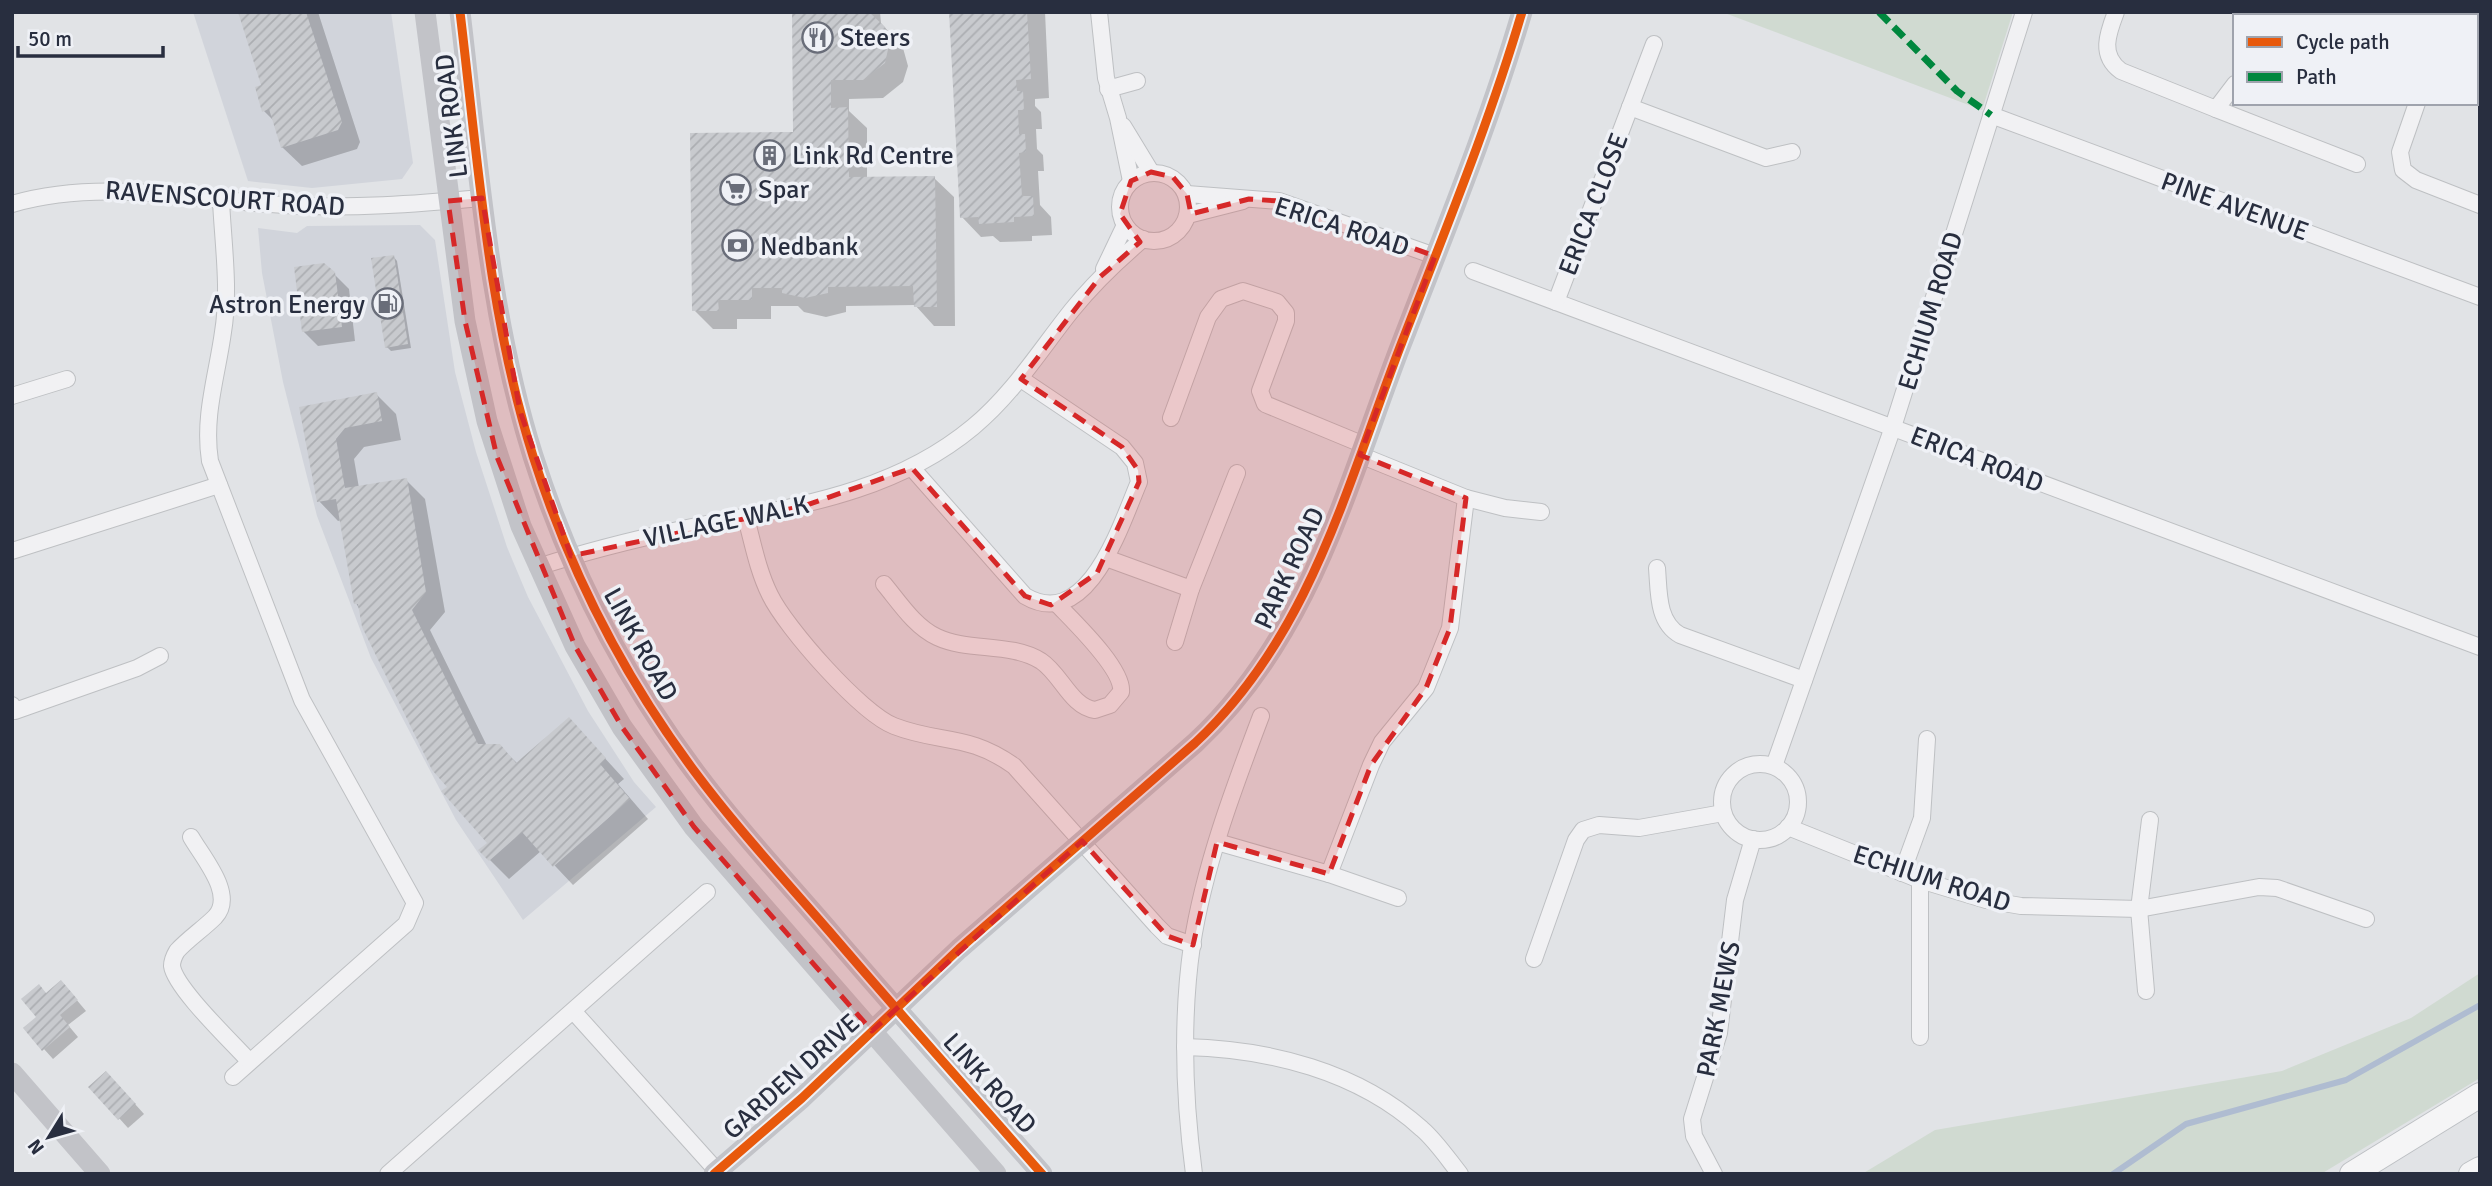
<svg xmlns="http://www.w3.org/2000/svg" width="2492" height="1186" font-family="Signika,sans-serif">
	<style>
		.built { fill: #d1d4db }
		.green { fill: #d0dad1 }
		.shadow { fill: #0003 }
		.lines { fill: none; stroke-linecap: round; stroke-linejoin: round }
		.stream { stroke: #afbcd1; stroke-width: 6 }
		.building { fill: url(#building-hatch) }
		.street-casing { stroke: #bec0c3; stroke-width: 18 }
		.primary-casing { stroke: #bdc0c4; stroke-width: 26 }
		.street { stroke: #f1f1f3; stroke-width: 16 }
		.secondary { stroke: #c2c3c8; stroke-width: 21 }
		.primary { stroke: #f5f5f6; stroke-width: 24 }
		.quiet { stroke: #00873e; stroke-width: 7; stroke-dasharray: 14 7; stroke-linecap: butt }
		.cycleway-casing { stroke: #eff1f6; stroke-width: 13 }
		.cycleway { stroke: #e8590c; stroke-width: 9 }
		.marked { fill: #d62828; fill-opacity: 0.2; stroke: #d62828; stroke-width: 5; stroke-dasharray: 14 9; stroke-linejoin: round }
		.labels { text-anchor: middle; stroke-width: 7; stroke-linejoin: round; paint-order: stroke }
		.poi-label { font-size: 26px; fill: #282e3f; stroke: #eff1f6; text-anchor: start }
		.street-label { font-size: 26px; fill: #282e3f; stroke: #eff1f6 }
	</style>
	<defs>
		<pattern id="building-hatch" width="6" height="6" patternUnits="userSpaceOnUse" patternTransform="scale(1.75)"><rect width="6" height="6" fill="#c8cace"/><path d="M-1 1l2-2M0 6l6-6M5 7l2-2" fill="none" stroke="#acaeb2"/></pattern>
	</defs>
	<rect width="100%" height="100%" fill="#e1e3e6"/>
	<g class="built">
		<polygon points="193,12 391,12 413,163 402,179 312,188 248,181"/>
		<polygon points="420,225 435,240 455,372 476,452 507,547 528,597 588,711 634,782 656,807 523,920 456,820 371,658 317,516 283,382 262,273 258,228 297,233 307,226"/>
	</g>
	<g class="green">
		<polygon points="1722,12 2013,12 1982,110"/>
		<polygon points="2480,973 2480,1078 2321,1174 1862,1174 1935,1130 2282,1071 2411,1018"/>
	</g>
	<g class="shadow">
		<polygon points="240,12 318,12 360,142 357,149 302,166 282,147 274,121 264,111 263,87"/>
		<polygon points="794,12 880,12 881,23 903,48 908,66 903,82 883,98 849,99 849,111 867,128 867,179 934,178 954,197 955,326 934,326 915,305 846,306 846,312 826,317 804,312 798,306 771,306 771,319 737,319 737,329 713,329 694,310 795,134"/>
		<polygon points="951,12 1045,12 1049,98 1035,99 1035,106 1041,112 1042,129 1036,129 1037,149 1043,155 1044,171 1038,171 1040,205 1051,217 1052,235 1032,236 1032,241 1000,242 993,236 981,237 962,217"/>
		<polygon points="393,256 397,261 411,348 391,351 387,347"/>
		<polygon points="334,274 349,289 355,341 318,346 303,331"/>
		<polygon points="376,394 396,414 401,440 364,447 354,459 359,488 406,480 425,499 445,612 430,630 487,746 499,746 518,764 569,719 624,779 618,784 648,819 573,885 541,851 509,879 490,860 489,843 356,603 341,520 338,521 319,501 301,408"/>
		<polygon points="70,992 86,1011 68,1025 78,1037 53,1059 44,1049 39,1017"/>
		<polygon points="115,1082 144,1114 128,1128 119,1118"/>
	</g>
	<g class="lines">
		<polyline class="stream" points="2113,1174 2186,1124 2346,1080 2480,1005"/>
	</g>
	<g class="building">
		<polygon points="238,12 306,12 342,122 338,130 281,148 269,109 262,112 255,87 261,85"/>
		<polygon points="792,12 869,12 885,27 889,45 885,63 863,80 831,80 831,108 848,107 849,177 935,176 937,307 914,307 913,286 828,287 828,293 805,298 782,293 782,288 752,288 752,300 718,300 719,311 692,311 690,133 793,132"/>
		<polygon points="949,12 1027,12 1031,79 1016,80 1017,91 1023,91 1024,110 1018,110 1019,134 1025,134 1026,152 1019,153 1022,196 1033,196 1034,216 1014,217 1014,222 979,224 978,217 960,218"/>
		<polygon points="394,255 408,344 385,348 371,258"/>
		<polygon points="324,263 335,272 342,327 302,332 294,267"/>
		<polygon points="377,392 382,421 345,428 336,439 345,488 407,478 426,592 412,610 478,744 500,744 516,763 569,717 606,758 600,764 630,799 553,867 522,832 489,861 478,850 487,843 441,791 447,787 432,770 362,627 358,604 354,604 336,499 317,502 299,407"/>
		<polygon points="61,980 78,1000 60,1015 70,1027 42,1051 23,1028 36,1017 21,999 39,984 46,993"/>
		<polygon points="106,1071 136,1104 118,1120 88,1087"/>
	</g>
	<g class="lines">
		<defs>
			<g id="street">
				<polyline points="1099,12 1106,78 1118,118 1131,181"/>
				<path d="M2116,12C2108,33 2099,55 2121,71L2216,109L2235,84"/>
				<polyline points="2447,12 2447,16"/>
				<polyline points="2263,16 2264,12"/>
				<polyline points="1108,89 1137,81"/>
				<polyline points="2417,103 2400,152 2403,170 2416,180 2480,205"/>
				<polyline points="1630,107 1766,158 1792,152"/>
				<polyline points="2216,109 2357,164"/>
				<polyline points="1991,115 2480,297"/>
				<polyline points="1123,126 1151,172"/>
				<circle cx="1154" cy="207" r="34"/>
				<polyline points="1187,194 1279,201 1435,256"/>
				<path d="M221,201C223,243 230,290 223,332C217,376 203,416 210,461L302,700L415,903L406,924L233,1077"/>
				<path d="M12,204C102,178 192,200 284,205C350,209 416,204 482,198"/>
				<polyline points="1188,215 1243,201"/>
				<polyline points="1104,269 1125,225"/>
				<polyline points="1473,271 2480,647"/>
				<polyline points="1556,302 1654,44"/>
				<polyline points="12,396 67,379"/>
				<polyline points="1171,418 1208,317 1221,299 1243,291 1277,302 1286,313 1286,321 1260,391 1265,404 1364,445"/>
				<path d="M912,468L1025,596C1088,633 1121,524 1139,482L1135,463L1122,447L1021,379"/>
				<polyline points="1466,498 1505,508 1541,512"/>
				<path d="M746,518C753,544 758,571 770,595C786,628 861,713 894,726C940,744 968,733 1014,766L1157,926L1167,936L1193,945"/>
				<polyline points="12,551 219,485"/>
				<polyline points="1106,558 1191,589"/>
				<path d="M538,567C587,551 636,539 687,528C788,507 890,496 973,427C1013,394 1040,350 1072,310C1093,284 1117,261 1143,239"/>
				<path d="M1657,568C1659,592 1657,622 1680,635L1804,680"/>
				<path d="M884,584C899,602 915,627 937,637C969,652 1010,642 1041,661C1061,674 1071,707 1095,710L1110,705L1121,692C1124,669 1073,621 1057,604"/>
				<polyline points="1175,642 1191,589 1237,473"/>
				<polyline points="12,705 15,711 137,668 160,656"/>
				<circle cx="1760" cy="802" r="38"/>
				<polyline points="1774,766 1893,427 2024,12"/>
				<polyline points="1788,827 1920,880 1986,900 2021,906 2139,909 2259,887 2277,888 2366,919"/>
				<path d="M191,837C203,858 236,895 215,917C203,929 189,938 177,951C174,956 172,960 172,966C175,988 232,1042 249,1061"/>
				<polyline points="1217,842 1329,874 1371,765 1382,742 1426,688 1450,628 1466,498 1360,455"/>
				<polyline points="1902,873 1922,818 1927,739"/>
				<polyline points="1329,874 1398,898"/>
				<polyline points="1920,880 1920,1037"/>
				<polyline points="1534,959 1576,840 1583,830 1599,825 1639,828 1723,813"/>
				<polyline points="2146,991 2139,909 2150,820"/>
				<polyline points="574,1012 717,1171"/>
				<path d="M1185,1047C1269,1049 1358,1071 1422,1129C1436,1141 1448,1159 1460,1174"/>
				<polyline points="388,1174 707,892"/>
				<path d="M1194,1174C1184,1098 1181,1021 1192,945C1204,867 1233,790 1261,716"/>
				<polyline points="1714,1174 1694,1136 1692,1119 1719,1033 1735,900 1753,839"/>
			</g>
			<g id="primary">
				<polyline points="2352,1174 2480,1095"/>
				<polyline points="2471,1174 2480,1169"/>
			</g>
		</defs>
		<use href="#street" class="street-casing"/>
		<use href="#primary" class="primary-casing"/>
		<use href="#street" class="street"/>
		<g class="secondary">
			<polyline points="425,12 465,321 487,421 521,526 575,646 622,727 694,827 996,1174"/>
			<path d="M460,12C478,161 488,313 533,456C569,569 624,677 695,772C736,827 784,879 829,931C899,1013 971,1093 1042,1174"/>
			<polyline points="12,1073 100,1174"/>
			<path d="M714,1174L802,1098L959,949L1195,743C1311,635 1347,484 1402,342C1444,233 1489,124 1522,12"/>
		</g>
		<use href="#primary" class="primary"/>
		<polyline class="quiet" points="1879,12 1957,91 1991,115"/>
		<defs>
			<g id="cycleway">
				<path d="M460,12C478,161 488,313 533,456C569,569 624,677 695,772C736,827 784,879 829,931C899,1013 971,1093 1042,1174"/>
				<path d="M714,1174L802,1098L959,949L1195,743C1311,635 1347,484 1402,342C1444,233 1489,124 1522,12"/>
			</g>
		</defs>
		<use href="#cycleway" class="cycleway-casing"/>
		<use href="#cycleway" class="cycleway"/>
	</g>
	<path class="marked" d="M1151,172L1173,177L1187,194L1191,214L1249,199L1279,201L1435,256L1360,455L1466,498L1450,628L1426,688L1371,765L1329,874L1217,842L1193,945L1167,936L1082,841L872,1031L694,827L622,727L575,646L497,457L465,321L448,201L482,198L520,411L571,556L804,506L912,468L1025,596L1051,605L1097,573L1139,482L1138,470L1122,447L1021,379L1100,277L1140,242L1120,214L1131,181Z"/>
	<defs>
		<symbol id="restaurant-ring" viewBox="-11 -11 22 22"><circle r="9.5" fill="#eff1f6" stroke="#696d79" stroke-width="1.5"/><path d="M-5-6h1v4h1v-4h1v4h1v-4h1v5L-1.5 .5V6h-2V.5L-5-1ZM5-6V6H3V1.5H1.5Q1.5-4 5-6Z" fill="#696d79"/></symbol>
		<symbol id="building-ring" viewBox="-11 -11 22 22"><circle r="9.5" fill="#eff1f6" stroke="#696d79" stroke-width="1.5"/><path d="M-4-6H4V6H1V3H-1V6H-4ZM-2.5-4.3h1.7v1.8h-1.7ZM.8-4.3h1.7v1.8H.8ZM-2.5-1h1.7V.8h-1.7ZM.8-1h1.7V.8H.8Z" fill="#696d79"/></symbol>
		<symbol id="supermarket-ring" viewBox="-11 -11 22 22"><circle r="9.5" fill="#eff1f6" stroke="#696d79" stroke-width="1.5"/><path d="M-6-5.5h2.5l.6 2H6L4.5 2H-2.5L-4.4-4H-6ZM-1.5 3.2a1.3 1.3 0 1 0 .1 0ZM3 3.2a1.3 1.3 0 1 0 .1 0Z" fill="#696d79"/></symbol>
		<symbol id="bank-ring" viewBox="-11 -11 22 22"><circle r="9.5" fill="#eff1f6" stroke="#696d79" stroke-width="1.5"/><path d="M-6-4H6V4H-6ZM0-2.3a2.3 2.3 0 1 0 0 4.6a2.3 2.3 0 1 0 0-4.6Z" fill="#696d79"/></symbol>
		<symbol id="fuel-ring" viewBox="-11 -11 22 22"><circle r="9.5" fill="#eff1f6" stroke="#696d79" stroke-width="1.5"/><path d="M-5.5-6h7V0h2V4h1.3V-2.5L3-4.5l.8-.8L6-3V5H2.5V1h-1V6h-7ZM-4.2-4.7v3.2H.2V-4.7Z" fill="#696d79"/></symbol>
	</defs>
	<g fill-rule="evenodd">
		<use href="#restaurant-ring" x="800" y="20" width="35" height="35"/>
		<use href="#building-ring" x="752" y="138" width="35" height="35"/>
		<use href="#supermarket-ring" x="718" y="172" width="35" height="35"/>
		<use href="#bank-ring" x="720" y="228" width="35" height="35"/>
		<use href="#fuel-ring" x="370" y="286" width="35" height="35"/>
	</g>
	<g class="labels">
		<g class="poi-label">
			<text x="840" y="46">Steers</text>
			<text x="792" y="164">Link Rd Centre</text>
			<text x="758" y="198">Spar</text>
			<text x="760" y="255">Nedbank</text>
			<text x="365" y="313" text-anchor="end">Astron Energy</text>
		</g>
		<g class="street-label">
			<text transform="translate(451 116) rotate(-97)" y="9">LINK ROAD</text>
			<text transform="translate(225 198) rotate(4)" y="9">RAVENSCOURT ROAD</text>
			<text transform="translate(1593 204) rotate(-69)" y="9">ERICA CLOSE</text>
			<text transform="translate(2235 206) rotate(20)" y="9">PINE AVENUE</text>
			<text transform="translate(1342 226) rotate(18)" y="9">ERICA ROAD</text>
			<text transform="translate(1930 311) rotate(-73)" y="9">ECHIUM ROAD</text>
			<text transform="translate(1977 459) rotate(21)" y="9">ERICA ROAD</text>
			<text transform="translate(726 521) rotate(-12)" y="9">VILLAGE WALK</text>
			<text transform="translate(1289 568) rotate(-65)" y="9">PARK ROAD</text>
			<text transform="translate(641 644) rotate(61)" y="9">LINK ROAD</text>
			<text transform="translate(1932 878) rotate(18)" y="9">ECHIUM ROAD</text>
			<text transform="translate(1718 1009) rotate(-79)" y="9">PARK MEWS</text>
			<text transform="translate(791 1076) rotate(-42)" y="9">GARDEN DRIVE</text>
			<text transform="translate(990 1083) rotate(48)" y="9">LINK ROAD</text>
		</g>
	</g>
	<rect width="2492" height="1186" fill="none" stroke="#282e3f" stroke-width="28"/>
	<rect x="2233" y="14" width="245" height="91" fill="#eff1f6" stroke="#9fa3ad" stroke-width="2"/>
	<rect x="2247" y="37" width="35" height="10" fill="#e8590c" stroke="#9fa3ad" stroke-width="2"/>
	<text x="2296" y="49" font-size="21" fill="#282e3f">Cycle path</text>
	<rect x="2247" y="72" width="35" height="10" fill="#00873e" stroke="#9fa3ad" stroke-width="2"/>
	<text x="2296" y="84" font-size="21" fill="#282e3f">Path</text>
	<g transform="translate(49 1137) rotate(233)" stroke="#eff1f6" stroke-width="5" paint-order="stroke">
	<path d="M0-5L12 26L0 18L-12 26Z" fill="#282e3f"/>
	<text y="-10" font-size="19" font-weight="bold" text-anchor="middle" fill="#282e3f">N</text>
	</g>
	<path d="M18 46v10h145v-10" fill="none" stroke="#282e3f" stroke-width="3.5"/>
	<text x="28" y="46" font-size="21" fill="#282e3f" stroke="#eff1f6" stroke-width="5" paint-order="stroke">50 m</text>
</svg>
